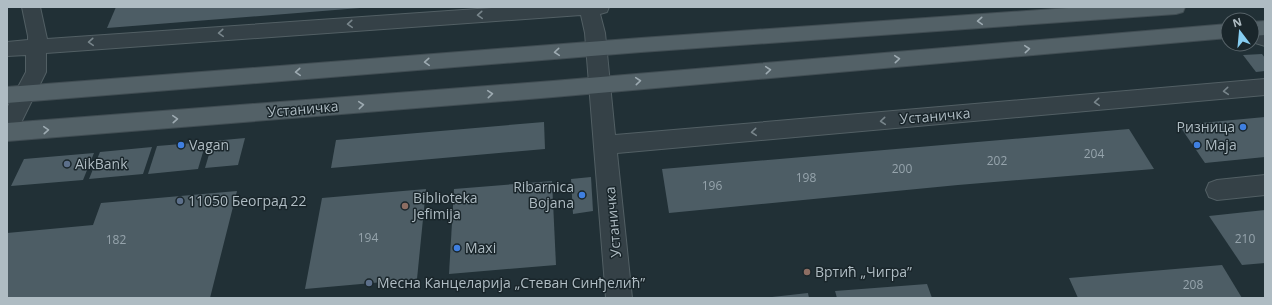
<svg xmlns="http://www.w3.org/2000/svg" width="1272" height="305" font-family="'Open Sans',sans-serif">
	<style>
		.building { fill: #4d5d65 }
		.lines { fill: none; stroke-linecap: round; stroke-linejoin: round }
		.minor-casing { stroke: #525f64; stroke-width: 2 }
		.major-casing { stroke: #414d53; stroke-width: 2 }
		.minor { fill: #354147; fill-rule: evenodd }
		.major { fill: #536167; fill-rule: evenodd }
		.oneway { stroke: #78858b }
		.oneway2 { stroke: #9daab1 }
		.shop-dot { fill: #3f7fe0; stroke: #1a262b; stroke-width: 1.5 }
		.service-dot { fill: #5c6f8a; stroke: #1a262b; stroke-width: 1.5 }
		.education-dot { fill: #8d6e63; stroke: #1a262b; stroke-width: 1.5 }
		.labels { text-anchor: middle; stroke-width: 3; stroke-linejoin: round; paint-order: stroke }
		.number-label { font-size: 12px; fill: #96a4ac }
		.street-label { font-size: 14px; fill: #afbcc3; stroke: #1a262b }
		.poi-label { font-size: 14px; fill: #afbcc3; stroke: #1a262b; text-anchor: start }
	</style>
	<rect width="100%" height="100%" fill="#213036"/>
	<g class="building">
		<polygon points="116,7 360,7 360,8 107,28"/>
		<polygon points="1262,54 1265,58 1265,71 1256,72 1243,55"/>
		<polygon points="1265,117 1265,157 1205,163 1179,125"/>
		<polygon points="544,122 545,149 331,168 336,140"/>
		<polygon points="1129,129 1154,169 958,185 669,213 662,169"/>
		<polygon points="245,138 238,165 205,168 213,141"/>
		<polygon points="206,142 198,169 148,174 157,146"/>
		<polygon points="152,147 143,174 89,179 100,152"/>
		<polygon points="94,153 83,180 11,186 24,159"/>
		<polygon points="591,177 593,211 573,214 571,179"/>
		<polygon points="552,181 556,265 449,274 454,189"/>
		<polygon points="426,189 417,279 305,289 322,198"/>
		<polygon points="237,191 210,298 7,298 7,233 93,225 101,203"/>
		<polygon points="1265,210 1265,263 1242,265 1209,216"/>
		<polygon points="1222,265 1242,298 1078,298 1069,278"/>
		<polygon points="927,284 932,298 837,298 835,291"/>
		<polygon points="808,293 809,298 772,298 772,297"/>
	</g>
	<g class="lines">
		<defs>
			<g id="minor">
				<polygon points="22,7 40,7 47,39 506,7 609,7 607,12 600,14 605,33 615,135 1265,79 1265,95 617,153 632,298 606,298 585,33 581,15 46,53 46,72 15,135 7,138 7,108 26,72 26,55 7,56 7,42 28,40 28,36"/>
				<polygon points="1252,28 1265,32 1265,46 1252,42"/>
				<polygon points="1265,175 1265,195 1217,200 1209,197 1206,190 1209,183 1217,180"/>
			</g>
			<g id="major">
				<polygon points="1082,7 1185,7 1183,12 1176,14 641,52 7,103 7,87 641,38"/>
				<polygon points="1265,21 1265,35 1252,36 1252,22"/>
				<polygon points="1228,24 1228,38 553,97 7,141 7,123 553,81"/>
			</g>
		</defs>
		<use href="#minor" class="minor-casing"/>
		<use href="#major" class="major-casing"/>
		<use href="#minor" class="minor"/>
		<use href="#major" class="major"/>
	</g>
	<defs><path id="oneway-chevron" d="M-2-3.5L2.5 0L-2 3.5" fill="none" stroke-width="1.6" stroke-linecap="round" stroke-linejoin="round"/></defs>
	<g class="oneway">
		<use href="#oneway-chevron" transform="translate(480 15) rotate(176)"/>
		<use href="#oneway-chevron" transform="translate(350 24) rotate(176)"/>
		<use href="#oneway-chevron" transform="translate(221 33) rotate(176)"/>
		<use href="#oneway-chevron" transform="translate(91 42) rotate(176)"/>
		<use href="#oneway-chevron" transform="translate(1226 91) rotate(175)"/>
		<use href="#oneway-chevron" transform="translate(1097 102) rotate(175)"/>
		<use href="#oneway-chevron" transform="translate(883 121) rotate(175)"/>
		<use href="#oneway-chevron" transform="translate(754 132) rotate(175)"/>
	</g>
	<g class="oneway2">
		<use href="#oneway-chevron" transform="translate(980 21) rotate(176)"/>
		<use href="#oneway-chevron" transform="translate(1027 49) rotate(-5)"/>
		<use href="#oneway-chevron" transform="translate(557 52) rotate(175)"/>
		<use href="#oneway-chevron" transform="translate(897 59) rotate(-5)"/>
		<use href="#oneway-chevron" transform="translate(427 62) rotate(176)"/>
		<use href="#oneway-chevron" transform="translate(768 70) rotate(-5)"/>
		<use href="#oneway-chevron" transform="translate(298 72) rotate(176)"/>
		<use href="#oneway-chevron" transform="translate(638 81) rotate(-5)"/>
		<use href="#oneway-chevron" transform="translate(490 94) rotate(-5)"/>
		<use href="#oneway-chevron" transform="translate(361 105) rotate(-5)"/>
		<use href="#oneway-chevron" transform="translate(175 119) rotate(-4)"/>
		<use href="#oneway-chevron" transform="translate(46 130) rotate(-4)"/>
	</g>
	<g class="shop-dot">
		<circle cx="1243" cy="127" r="4"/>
		<circle cx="181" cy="145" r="4"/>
		<circle cx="1197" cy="145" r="4"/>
		<circle cx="582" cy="195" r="4"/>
		<circle cx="457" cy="248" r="4"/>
	</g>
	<g class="service-dot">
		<circle cx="67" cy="164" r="4"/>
		<circle cx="180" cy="201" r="4"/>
		<circle cx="369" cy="283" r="4"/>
	</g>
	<g class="education-dot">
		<circle cx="405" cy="206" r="4"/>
		<circle cx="807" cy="272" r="4"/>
	</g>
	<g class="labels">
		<g class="number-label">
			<text x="1094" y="158">204</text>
			<text x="997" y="165">202</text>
			<text x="902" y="173">200</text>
			<text x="806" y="182">198</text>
			<text x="712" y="190">196</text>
			<text x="368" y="242">194</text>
			<text x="1245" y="243">210</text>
			<text x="116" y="244">182</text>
			<text x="1193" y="289">208</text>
		</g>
		<g class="street-label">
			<text transform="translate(303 109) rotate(-5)" y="5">Устаничка</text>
			<text transform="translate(935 116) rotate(-5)" y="5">Устаничка</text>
			<text transform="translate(613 222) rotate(-95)" y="5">Устаничка</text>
		</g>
		<g class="poi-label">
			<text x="1235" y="132" text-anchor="end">Ризница</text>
			<text x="189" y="150">Vagan</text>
			<text x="1205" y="150">Maja</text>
			<text x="75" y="169">AikBank</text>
			<text x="574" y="192" text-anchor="end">Ribarnica<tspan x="574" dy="16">Bojana</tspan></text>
			<text x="413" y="203">Biblioteka<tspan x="413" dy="16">Jefimija</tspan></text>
			<text x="188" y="206">11050 Београд 22</text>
			<text x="465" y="253">Maxi</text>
			<text x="815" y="277">Вртић „Чигра”</text>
			<text x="377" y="288">Месна Канцеларија „Стеван Синђелић”</text>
		</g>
	</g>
	<rect width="1272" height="305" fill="none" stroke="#afbcc3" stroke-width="16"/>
	<g transform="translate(1240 32) rotate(344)"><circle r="19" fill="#1a262b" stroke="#566268"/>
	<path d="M0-3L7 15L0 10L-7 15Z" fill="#86cdf1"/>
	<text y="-6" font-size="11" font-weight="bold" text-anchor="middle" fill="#afbcc3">N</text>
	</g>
</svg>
